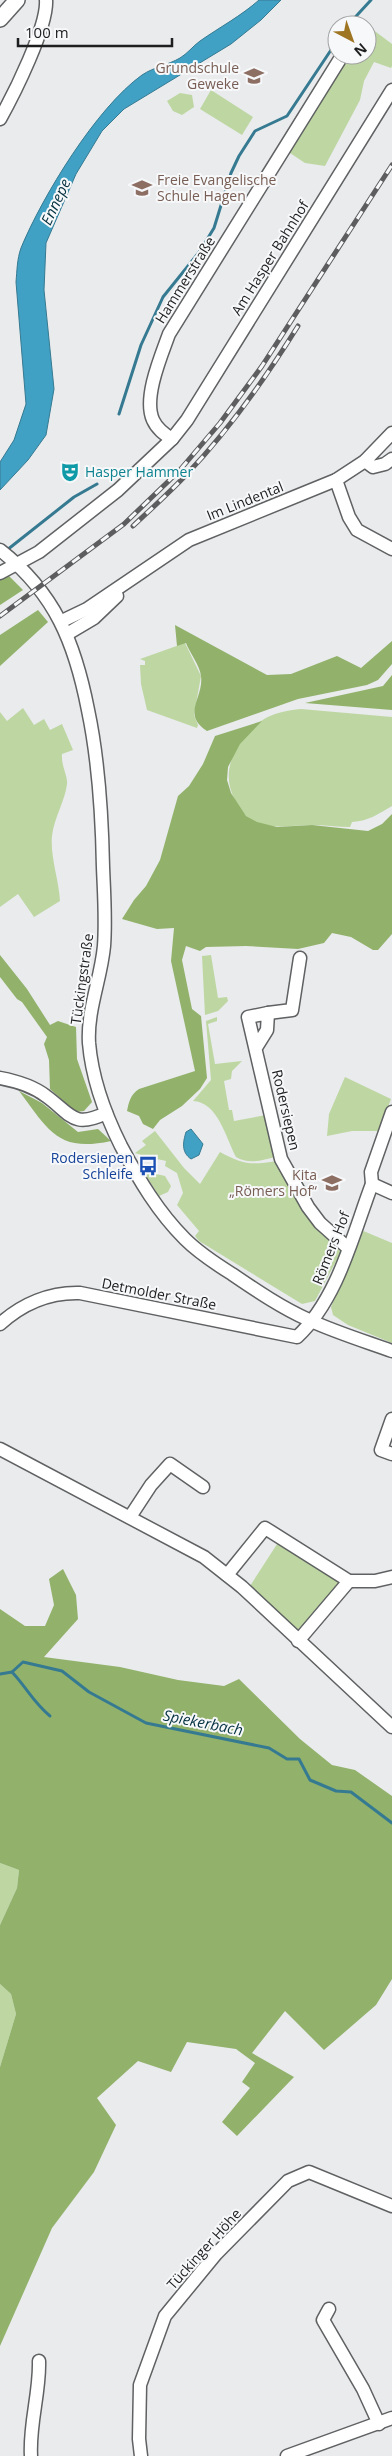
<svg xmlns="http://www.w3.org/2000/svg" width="392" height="2456" font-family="'Open Sans',sans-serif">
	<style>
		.green { fill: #bed7a2 }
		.forest { fill: #92b26b }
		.water { fill: #40a1c4; stroke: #367a92 }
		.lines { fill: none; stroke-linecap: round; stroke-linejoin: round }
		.stream { stroke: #367a92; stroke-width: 3 }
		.minor-casing { stroke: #5f6162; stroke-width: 15 }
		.major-casing { stroke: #5f6162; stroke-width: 18 }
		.minor { stroke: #fff; stroke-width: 12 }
		.major { stroke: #fff; stroke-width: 15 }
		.rail-casing { stroke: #5d5d5f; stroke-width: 5 }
		.rail { stroke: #f7f8fa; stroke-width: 3; stroke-dasharray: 9; stroke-linecap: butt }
		.labels { text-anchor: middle; stroke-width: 4; stroke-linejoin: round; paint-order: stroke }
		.education-label { font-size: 14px; fill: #785e54; stroke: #f7f8fa; text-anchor: end }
		.street-label { font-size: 14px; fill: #1e1e1f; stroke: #f7f8fa }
		.culture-label { font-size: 14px; fill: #0d838f; stroke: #f7f8fa; text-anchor: start }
		.transit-label { font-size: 14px; fill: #164399; stroke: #f7f8fa; text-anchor: end }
		.water-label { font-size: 15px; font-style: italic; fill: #053241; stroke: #f7f8fa }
	</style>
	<rect width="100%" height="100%" fill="#e9ebed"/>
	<g class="green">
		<polygon points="368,26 392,44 392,66 391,68 374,62 364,81 360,100 325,166 305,163 287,151 348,55 367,55"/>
		<polygon points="211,90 253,117 242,135 200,109"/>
		<polygon points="180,93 192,95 194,107 182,115 173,111 167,101"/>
		<polygon points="185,643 201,676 194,715 198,725 197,728 147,710 141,684 140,665 145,665 145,661 140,659"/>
		<path d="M23,708L34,725L44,719L50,730L62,724L73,750L62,754C61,766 68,776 67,784C65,801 54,818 52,836C50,857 59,880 60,901L34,917L18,894L0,907V712L7,721Z"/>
		<path d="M301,709L392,717V806C378,814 369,821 352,822L350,827C337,827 324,825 312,825C293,825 273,830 255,822C245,817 240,810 235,800C219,771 236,740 261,721C272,713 288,710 301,709Z"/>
		<polygon points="211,955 218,998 227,997 228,1001 218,1011 205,1015 202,956"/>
		<path d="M217,1017V1021L208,1024L215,1064L242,1061L232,1071L231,1079L224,1081L229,1110H232L234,1121L266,1115L276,1157C262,1160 249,1165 236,1157C226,1138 218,1102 193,1101L211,1080L206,1021Z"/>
		<polygon points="345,1077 391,1099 379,1131 352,1131 327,1136 329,1114"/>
		<path d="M155,1131L184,1168L200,1184L220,1152C244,1165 251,1165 277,1161L292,1193L306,1214L341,1252L315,1301L302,1304L199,1241L195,1236L199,1231L177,1205L183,1193L177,1173L165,1166L166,1161L157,1159L158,1157L151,1155V1158L135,1153L146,1145L142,1141Z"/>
		<polygon points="143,1171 165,1176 171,1186 168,1192 159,1196"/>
		<polygon points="361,1230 392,1243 392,1343 348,1325 333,1315 331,1307 354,1254"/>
		<polygon points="279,1541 343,1581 303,1635 250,1586"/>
		<polygon points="0,1863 19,1870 17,1888 0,1925"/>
		<polygon points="0,1984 11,1994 16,2014 0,2067"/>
	</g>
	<g class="forest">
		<polygon points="9,576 23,590 0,605 0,578"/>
		<polygon points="38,610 48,622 0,666 0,635"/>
		<path d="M175,625L267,675L291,674L337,656L361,668L392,641V664L378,680L367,685L298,699L207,731C181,714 204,698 201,676C200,666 190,653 186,643L177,646Z"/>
		<polygon points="392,675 392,710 305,703 383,686"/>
		<path d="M262,721L240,744L228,767L227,780L231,793L246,816L257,822L277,827L312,825L368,831L382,824L392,814V934L378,950H373L351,937L332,933L324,943L298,949L246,946L206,947L200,951L186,946L182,960L192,1009L201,1016L207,1078L200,1089L182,1106L160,1120L153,1129L143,1124L139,1116L127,1111C129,1102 130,1095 139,1089L195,1071L171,961L174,928L157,929L122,919L134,900L146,886L160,860L178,796L189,786L203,764L215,736Z"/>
		<polygon points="0,955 27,989 50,1025 58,1021 76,1027 77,1059 92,1102 84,1111 76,1112 50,1089 49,1060 44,1044 47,1037 22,1002 17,999 0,977"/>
		<path d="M19,1091L42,1103L78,1132L98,1129L111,1141C57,1153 48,1129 19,1091Z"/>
		<polygon points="63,1569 76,1595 78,1619 44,1657 120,1667 178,1680 224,1686 239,1679 300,1739 332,1765 355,1770 392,1796 392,1979 376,2005 324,2050 285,2011 252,2053 294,2077 237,2136 222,2122 250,2088 242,2082 255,2063 236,2049 187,2042 171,2072 138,2061 97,2098 116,2125 94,2172 52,2228 0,2346 0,2067 16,2014 11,1994 0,1984 0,1925 17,1888 19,1870 0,1863 0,1609 25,1626 45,1626 54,1605 49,1579"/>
	</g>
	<g class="water">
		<path d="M259,0H281L261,20L231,44L124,109L102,131L76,174L46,243L44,290L54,389L46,435L28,460L0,490V462L14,440L26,404L16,282C17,271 17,259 21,248C42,197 96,108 142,75C154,67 168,65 180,58C187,54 193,46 200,41C220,27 241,16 259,0Z"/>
		<path d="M191,1129L203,1144L199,1155L191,1159C181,1152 183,1142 186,1132Z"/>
	</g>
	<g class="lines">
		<g class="stream">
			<polyline points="348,25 371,0"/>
			<polyline points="119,414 141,345 163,297 200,251 214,228 231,173 239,156 255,131 287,116 337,41"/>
			<polyline points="7,550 74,497 97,484"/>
			<path d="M12,1672C27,1688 33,1702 50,1716"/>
			<polyline points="0,1674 12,1672 23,1662 62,1671 89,1692 146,1723 269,1748 287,1759 299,1759 310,1780 336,1791 351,1792 392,1823"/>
		</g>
		<defs>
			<g id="minor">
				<path d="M0,119C14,94 48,26 46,0"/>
				<path d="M172,439C164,434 157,429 153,420C143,398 161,356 169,334L340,59"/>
				<polyline points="365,461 373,467 385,464 392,459"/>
				<polyline points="336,480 349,517 357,530 392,549"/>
				<path d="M0,550C55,593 75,643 88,710C99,762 102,814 103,867C104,893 106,919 104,946C101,979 87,1010 89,1043C92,1079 105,1114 121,1146C139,1180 158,1212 185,1239C199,1253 216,1264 232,1274C257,1291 282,1308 309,1320C335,1332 364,1341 392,1351"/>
				<polyline points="0,573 39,552 118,490 172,439 187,420 392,90"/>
				<polyline points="62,621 87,609 189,540 336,480 365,461 392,433"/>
				<polyline points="67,634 94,618 117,596"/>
				<polyline points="268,1013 292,1010 300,958"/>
				<polyline points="257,1046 267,1030 268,1013 248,1017 281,1159 308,1207 320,1223 348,1248"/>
				<path d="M0,1078C16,1081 33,1086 46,1096C71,1114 73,1129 106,1113"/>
				<polyline points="372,1184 392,1193"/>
				<path d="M0,1324C22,1304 50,1292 80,1293L297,1337C338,1299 353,1234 372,1184L371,1172L392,1112"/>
				<polyline points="392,1419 381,1450 392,1454"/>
				<polyline points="0,1449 204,1557 242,1587 392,1727"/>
				<polyline points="130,1517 151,1485 170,1464 203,1487"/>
				<polyline points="227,1575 265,1528 349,1581 375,1581 392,1577"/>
				<polyline points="298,1641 349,1581"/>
				<polyline points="329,2309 323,2320 363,2389 379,2424"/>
				<path d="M31,2456C29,2424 40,2393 39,2361"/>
				<polyline points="141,2456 139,2439 140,2385 165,2316 216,2254 288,2181 309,2172 392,2206"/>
				<polyline points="287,2456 392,2418"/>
			</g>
			<polyline id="major" points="0,19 17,0"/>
		</defs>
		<use href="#minor" class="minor-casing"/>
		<use href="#major" class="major-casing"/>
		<use href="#minor" class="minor"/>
		<use href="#major" class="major"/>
		<defs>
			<g id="rail">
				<path d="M133,526C151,509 169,493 186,475C229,430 265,379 298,326"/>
				<polyline points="0,616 124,524 179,471 220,423 262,366 392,165"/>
			</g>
		</defs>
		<use href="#rail" class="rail-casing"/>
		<use href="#rail" class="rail"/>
	</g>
	<defs>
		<symbol id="school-bare" viewBox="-9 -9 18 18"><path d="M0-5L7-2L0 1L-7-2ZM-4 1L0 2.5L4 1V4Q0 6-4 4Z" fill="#8d6e63" stroke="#f7f8fa" stroke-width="2.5" paint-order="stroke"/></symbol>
		<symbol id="theatre-bare" viewBox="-9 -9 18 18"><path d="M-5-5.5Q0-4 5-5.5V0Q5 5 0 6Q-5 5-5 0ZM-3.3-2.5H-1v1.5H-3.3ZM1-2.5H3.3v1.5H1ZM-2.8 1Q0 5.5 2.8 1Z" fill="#0f9aa8" stroke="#f7f8fa" stroke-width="2.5" paint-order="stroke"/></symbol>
		<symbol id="bus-bare" viewBox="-9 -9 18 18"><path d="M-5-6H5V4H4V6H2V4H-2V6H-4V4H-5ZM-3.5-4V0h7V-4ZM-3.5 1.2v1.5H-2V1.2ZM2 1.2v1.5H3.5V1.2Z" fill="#1a4fb4" stroke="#f7f8fa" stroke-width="2.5" paint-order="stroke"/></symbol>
	</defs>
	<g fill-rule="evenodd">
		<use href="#school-bare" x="240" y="62" width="28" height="28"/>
		<use href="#school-bare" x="128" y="174" width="28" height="28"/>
		<use href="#theatre-bare" x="56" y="458" width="28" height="28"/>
		<use href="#bus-bare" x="134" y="1152" width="28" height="28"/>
		<use href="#school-bare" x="318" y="1169" width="28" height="28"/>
	</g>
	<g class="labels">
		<g class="education-label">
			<text x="239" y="73">Grundschule<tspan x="239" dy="16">Geweke</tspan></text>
			<text x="157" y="185" text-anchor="start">Freie Evangelische<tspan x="157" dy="16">Schule Hagen</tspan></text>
			<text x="317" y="1180">Kita<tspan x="317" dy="16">„Römers Hof“</tspan></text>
		</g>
		<g class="street-label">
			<text transform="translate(270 258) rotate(-58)" y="5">Am Hasper Bahnhof</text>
			<text transform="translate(185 280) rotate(-58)" y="5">Hammerstraße</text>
			<text transform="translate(245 501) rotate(-22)" y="5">Im Lindental</text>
			<text transform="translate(82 979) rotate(-82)" y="5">Tückingstraße</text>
			<text transform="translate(286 1110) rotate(77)" y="5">Rodersiepen</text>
			<text transform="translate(331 1248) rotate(-68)" y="5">Römers Hof</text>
			<text transform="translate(159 1294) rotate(11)" y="5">Detmolder Straße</text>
			<text transform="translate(204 2249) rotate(-48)" y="5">Tückinger Höhe</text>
		</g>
		<g class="culture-label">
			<text x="85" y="477">Hasper Hammer</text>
		</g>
		<g class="transit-label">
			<text x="133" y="1163">Rodersiepen<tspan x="133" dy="16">Schleife</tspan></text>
		</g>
		<g class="water-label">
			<text transform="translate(56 202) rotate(-65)" y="5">Ennepe</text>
			<text transform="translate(203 1723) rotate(11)" y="5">Spiekerbach</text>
		</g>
	</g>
	<g transform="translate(352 40) rotate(139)"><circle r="24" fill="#f7f8fa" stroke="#a0a1a2"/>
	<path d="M0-4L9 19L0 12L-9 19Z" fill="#9e7523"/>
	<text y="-8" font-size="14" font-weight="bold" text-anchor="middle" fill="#1e1e1f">N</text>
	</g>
	<path d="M18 38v8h154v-8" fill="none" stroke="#1e1e1f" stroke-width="2.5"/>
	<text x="25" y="38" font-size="15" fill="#1e1e1f" stroke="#f7f8fa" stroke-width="4" paint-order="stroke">100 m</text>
</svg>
